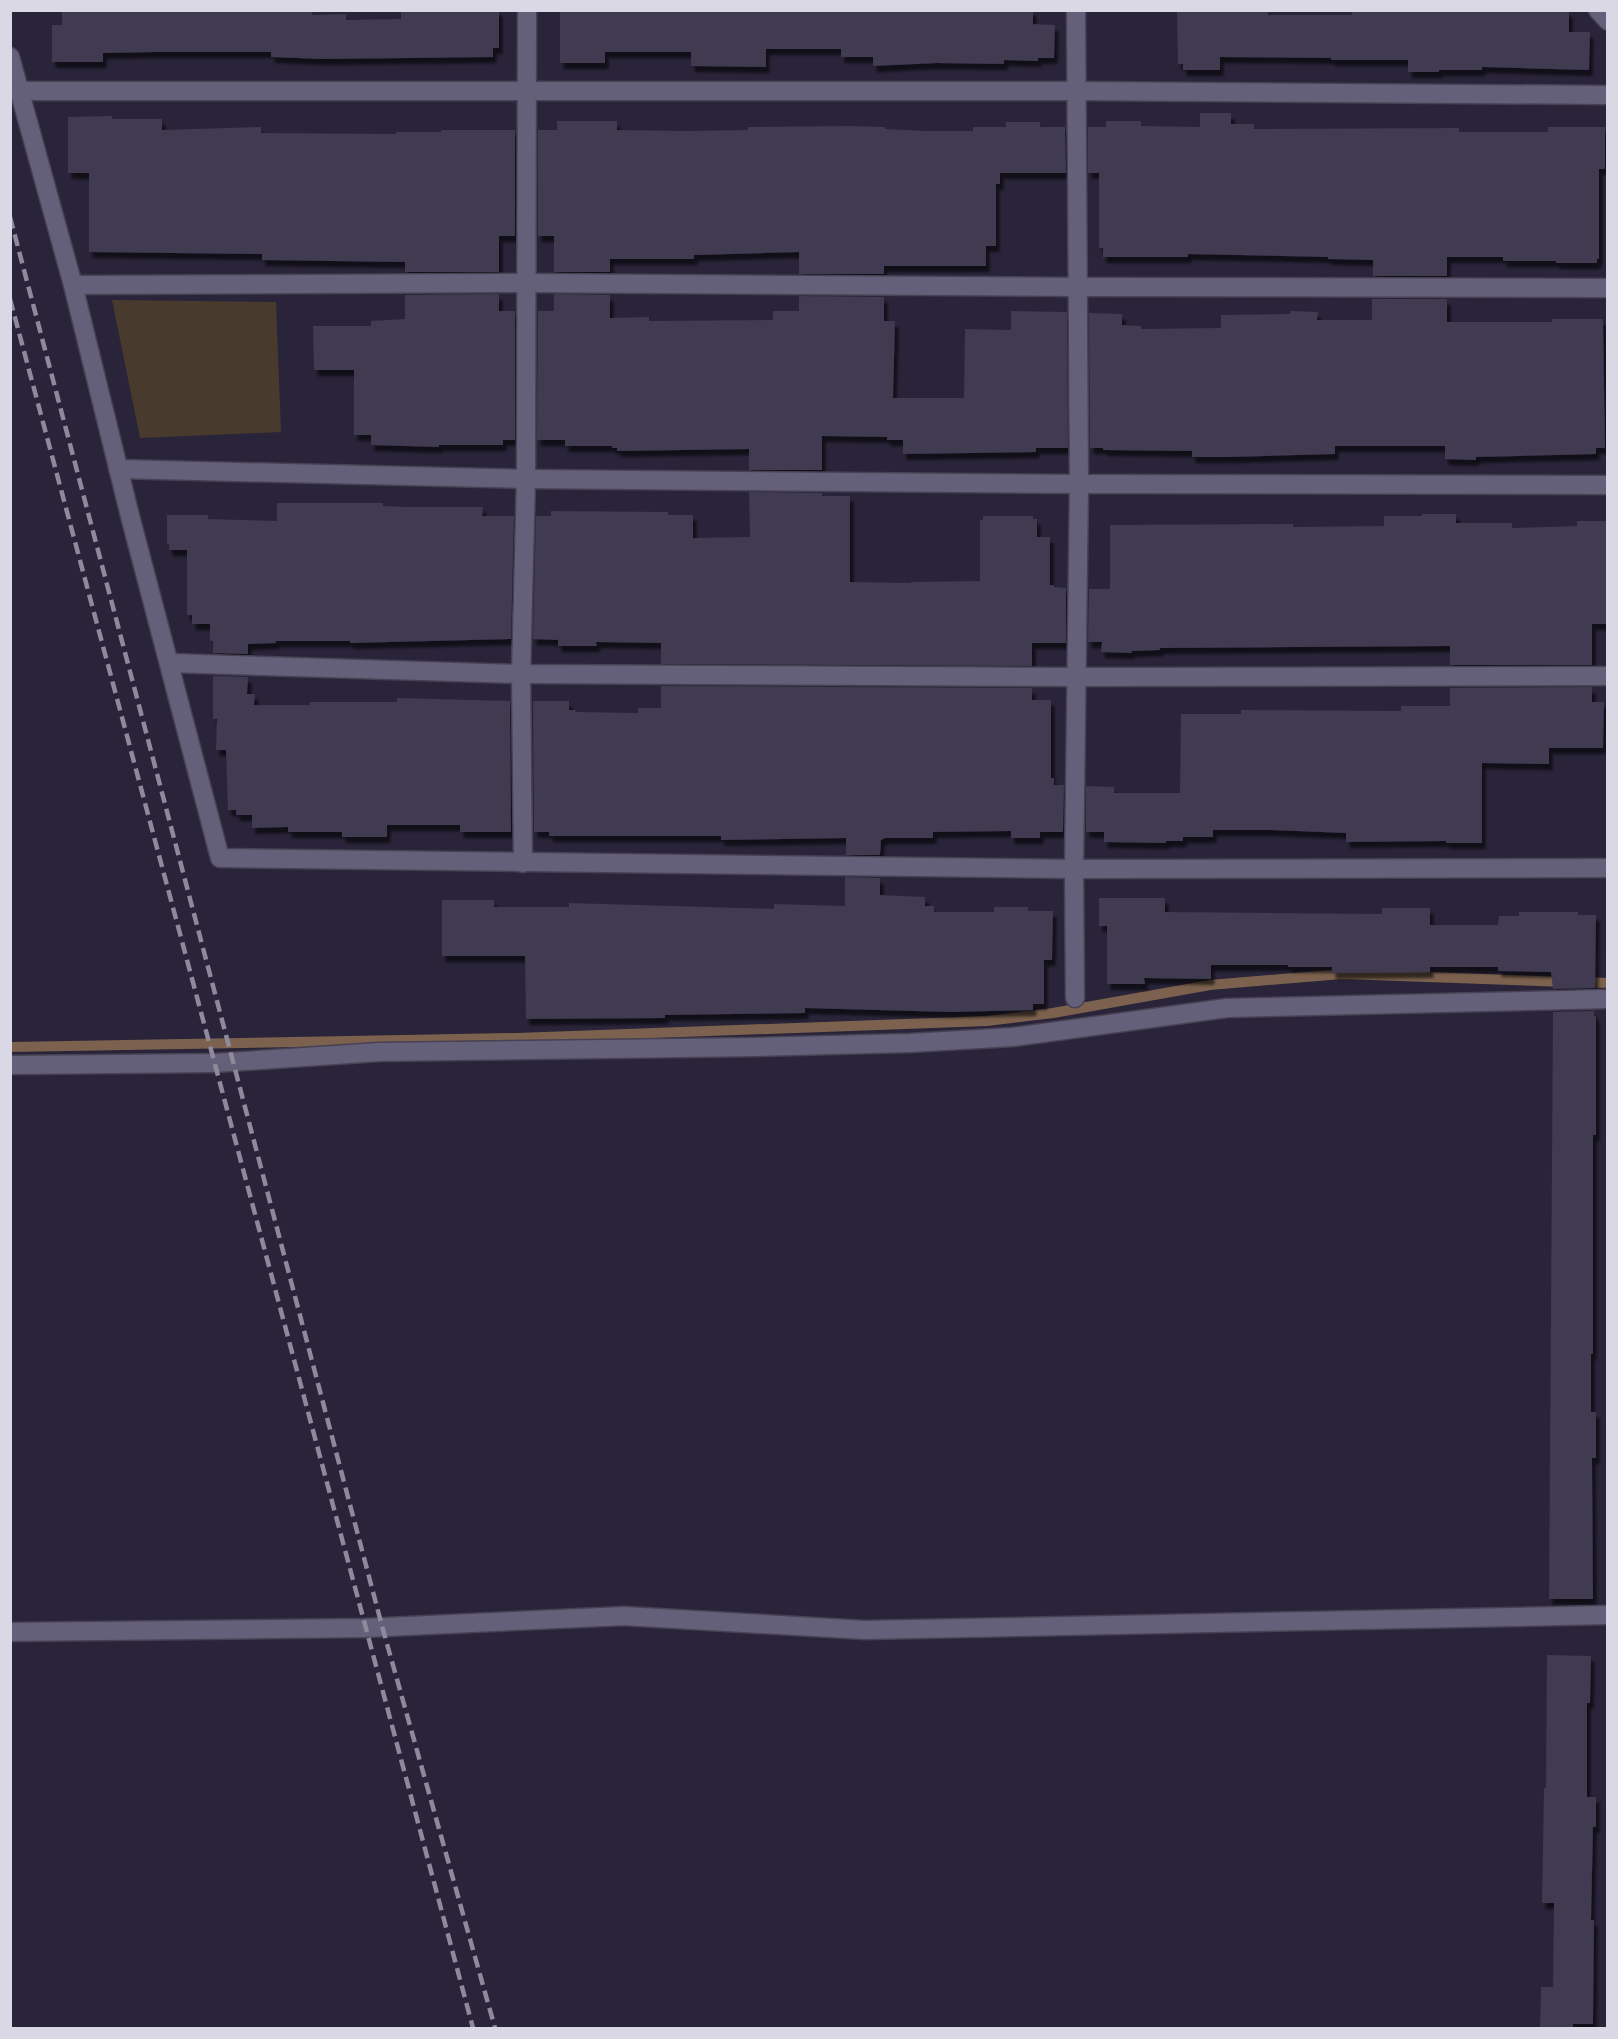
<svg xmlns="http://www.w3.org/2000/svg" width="1618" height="2039" font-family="Ubuntu,sans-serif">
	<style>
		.green { fill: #493a2e }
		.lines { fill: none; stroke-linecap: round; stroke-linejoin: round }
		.stream { stroke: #7c624e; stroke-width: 10 }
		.building { fill: #3f3a51; filter: url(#shadow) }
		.minor-casing { stroke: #464153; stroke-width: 21 }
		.minor { stroke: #656079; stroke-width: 18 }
		.rail { stroke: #8e8a9b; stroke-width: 4.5; stroke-dasharray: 12 6; stroke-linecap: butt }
	</style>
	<defs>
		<filter id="shadow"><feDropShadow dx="3.5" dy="6" stdDeviation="1.5" flood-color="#0009"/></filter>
	</defs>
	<rect width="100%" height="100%" fill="#292439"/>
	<polygon class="green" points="112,300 276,302 281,432 140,438"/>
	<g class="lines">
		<g class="stream">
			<polyline points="1582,982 1608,983"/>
			<polyline points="10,1047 517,1038 987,1021 1053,1013 1210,985 1342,974 1566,982"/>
		</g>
	</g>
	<g class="building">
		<polygon points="62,10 312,10 312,15 346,14 346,20 401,19 401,10 499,10 499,48 493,48 493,57 322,59 271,57 271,52 156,52 103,53 103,62 52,62 52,25 62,25"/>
		<polygon points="560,10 1033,10 1033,24 1055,25 1054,58 1038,58 1038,61 1004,60 1004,64 937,63 873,66 873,57 841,57 841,49 766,49 766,67 691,66 691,52 605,52 605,63 560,63"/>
		<polygon points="1268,10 1268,15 1352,15 1352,10 1569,11 1569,32 1590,32 1589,70 1482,67 1482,70 1439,70 1439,72 1408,72 1408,60 1331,60 1331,58 1220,57 1220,70 1183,70 1183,64 1178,64 1177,11"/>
		<polygon points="1200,113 1231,113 1231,124 1254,124 1254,129 1459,128 1459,132 1548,132 1548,127 1605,127 1605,169 1599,169 1599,259 1597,259 1597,263 1556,263 1556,261 1503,261 1503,257 1447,257 1447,276 1373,276 1373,260 1328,259 1328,257 1188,254 1188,257 1103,257 1103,248 1099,248 1099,173 1088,173 1088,127 1106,127 1106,121 1141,121 1141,126 1200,127"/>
		<polygon points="112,116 112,119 162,119 162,130 261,127 261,133 396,134 396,132 441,132 441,130 515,130 515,236 499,236 499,272 405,272 405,262 262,260 262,254 89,252 89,173 68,173 68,117"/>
		<polygon points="557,121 617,121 617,130 687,131 748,130 748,127 848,126 885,127 885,129 926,131 973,131 973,127 1006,127 1006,122 1040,122 1040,127 1065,127 1066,173 1000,173 1000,184 996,184 996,246 986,246 986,266 884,266 884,274 799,274 799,252 694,255 694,259 610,259 610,272 554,272 554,236 538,236 538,130 557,130"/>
		<polygon points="499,294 499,311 515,311 515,440 503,440 503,445 439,445 439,447 371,445 371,435 354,435 354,370 314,370 313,326 371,326 371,321 405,319 405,295"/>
		<polygon points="554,294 610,295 610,318 649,317 649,321 773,320 773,311 799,311 799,296 884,297 884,321 895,321 893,398 964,398 965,329 1011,330 1011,311 1067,312 1068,448 1036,448 1036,452 903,454 903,440 887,440 887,437 822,436 822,470 749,470 749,449 617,451 617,448 612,448 612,446 565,446 565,440 537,440 538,311 554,311"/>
		<polygon points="1372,299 1447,299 1447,322 1552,322 1552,319 1603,319 1605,448 1596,448 1596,454 1476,457 1476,460 1445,459 1445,446 1335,446 1335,454 1229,457 1192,457 1192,451 1103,450 1103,448 1090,448 1089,313 1122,314 1122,325 1141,326 1141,329 1221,328 1221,315 1290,314 1290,311 1318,312 1317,320 1372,320"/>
		<polygon points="749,492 822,493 822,496 850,496 850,582 911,583 911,582 980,581 980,520 983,520 983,516 1033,516 1033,519 1037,519 1037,537 1050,537 1050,585 1054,585 1054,587 1066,588 1066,643 1032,643 1032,666 661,664 661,643 596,642 597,646 558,646 558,640 533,639 536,516 551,516 551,511 668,512 668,515 693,515 693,538 750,537"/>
		<polygon points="277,503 383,503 383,506 406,507 483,507 482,516 514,516 511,639 350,643 350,641 276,641 276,643 248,644 248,654 213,653 213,641 210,641 210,624 192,624 192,615 187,615 187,550 169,550 169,544 167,544 167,515 208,515 208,519 277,521"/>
		<polygon points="1422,514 1456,514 1456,523 1512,523 1512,528 1577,526 1577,521 1606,521 1606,624 1592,624 1592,665 1450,665 1450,646 1160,648 1160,650 1131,651 1132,653 1101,652 1102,642 1088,642 1089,589 1110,589 1110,525 1293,524 1293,527 1384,526 1384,516 1422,516"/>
		<polygon points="213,676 248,677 247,694 255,694 254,705 310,705 310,702 397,702 397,698 510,701 511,832 460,832 460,825 387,825 387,837 342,837 342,832 288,832 288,827 252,828 252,815 236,815 236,810 228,810 226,750 216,750 217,719 213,719"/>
		<polygon points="661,686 1032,688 1032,700 1051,700 1051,778 1054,778 1054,785 1064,785 1063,832 1040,832 1040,838 1011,838 1011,831 933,832 933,838 885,838 881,840 880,855 846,855 846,838 721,840 721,836 549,836 549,832 534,832 533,701 569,701 569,710 575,710 576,712 638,713 638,708 661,708"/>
		<polygon points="1592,687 1592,702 1604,702 1603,748 1549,748 1549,764 1482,763 1482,843 1446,843 1446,841 1346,842 1346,833 1271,830 1213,830 1213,837 1183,837 1183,841 1166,841 1166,843 1104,842 1104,832 1086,832 1086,786 1114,787 1114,793 1180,793 1181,714 1241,714 1241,710 1401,711 1401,706 1450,706 1450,688"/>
		<polygon points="845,877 880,878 880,895 925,897 925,906 934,906 934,912 994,912 994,907 1028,907 1028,911 1053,911 1052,960 1044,960 1044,1004 1033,1004 1033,1010 951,1012 805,1008 805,1013 665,1015 665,1018 526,1019 525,956 442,956 442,900 494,900 494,907 569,907 569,903 774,909 774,904 845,906"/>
		<polygon points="1099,898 1165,898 1165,912 1382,914 1382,908 1430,908 1430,925 1498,925 1499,916 1519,916 1519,912 1578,912 1578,915 1596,915 1595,988 1553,989 1551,972 1498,971 1498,967 1430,967 1430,972 1332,973 1332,967 1288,967 1288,965 1211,965 1211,979 1144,978 1145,984 1107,984 1107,926 1099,926"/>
		<polygon points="1594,1011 1594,1016 1596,1016 1596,1135 1593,1135 1593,1354 1591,1354 1591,1412 1596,1412 1596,1458 1592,1458 1593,1599 1549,1599 1553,1012"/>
		<polygon points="1547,1655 1591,1656 1590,1703 1587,1703 1587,1797 1596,1797 1596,1827 1593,1827 1591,1920 1594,1920 1593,2024 1573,2024 1573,2028 1540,2028 1541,1987 1553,1987 1554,1903 1542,1903 1544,1788 1546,1788"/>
	</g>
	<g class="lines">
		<defs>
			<g id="minor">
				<polyline points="1598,10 1608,21"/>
				<polyline points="10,57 73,285 130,516 220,858 1074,869 1608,868"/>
				<polyline points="19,91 1077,91 1608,95"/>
				<polyline points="73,285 526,283 1077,287 1608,288"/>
				<polyline points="118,469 526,479 1079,484 1608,485"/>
				<polyline points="169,663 521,674 1078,677 1608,676"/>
				<polyline points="523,863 521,674 526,479 527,10"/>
				<polyline points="1075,998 1074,869 1079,484 1076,10"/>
				<polyline points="10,1065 215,1063 379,1052 756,1047 910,1043 1013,1037 1227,1008 1608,999"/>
				<polyline points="10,1632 364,1628 624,1616 865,1630 1608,1615"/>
			</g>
		</defs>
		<use href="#minor" class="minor-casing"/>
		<use href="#minor" class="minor"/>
		<g class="rail">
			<polyline points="10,217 382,1626 495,2028"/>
			<polyline points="10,299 473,2028"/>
		</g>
	</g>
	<rect width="1618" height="2039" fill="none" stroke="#dbd8e6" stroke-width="24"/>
</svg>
